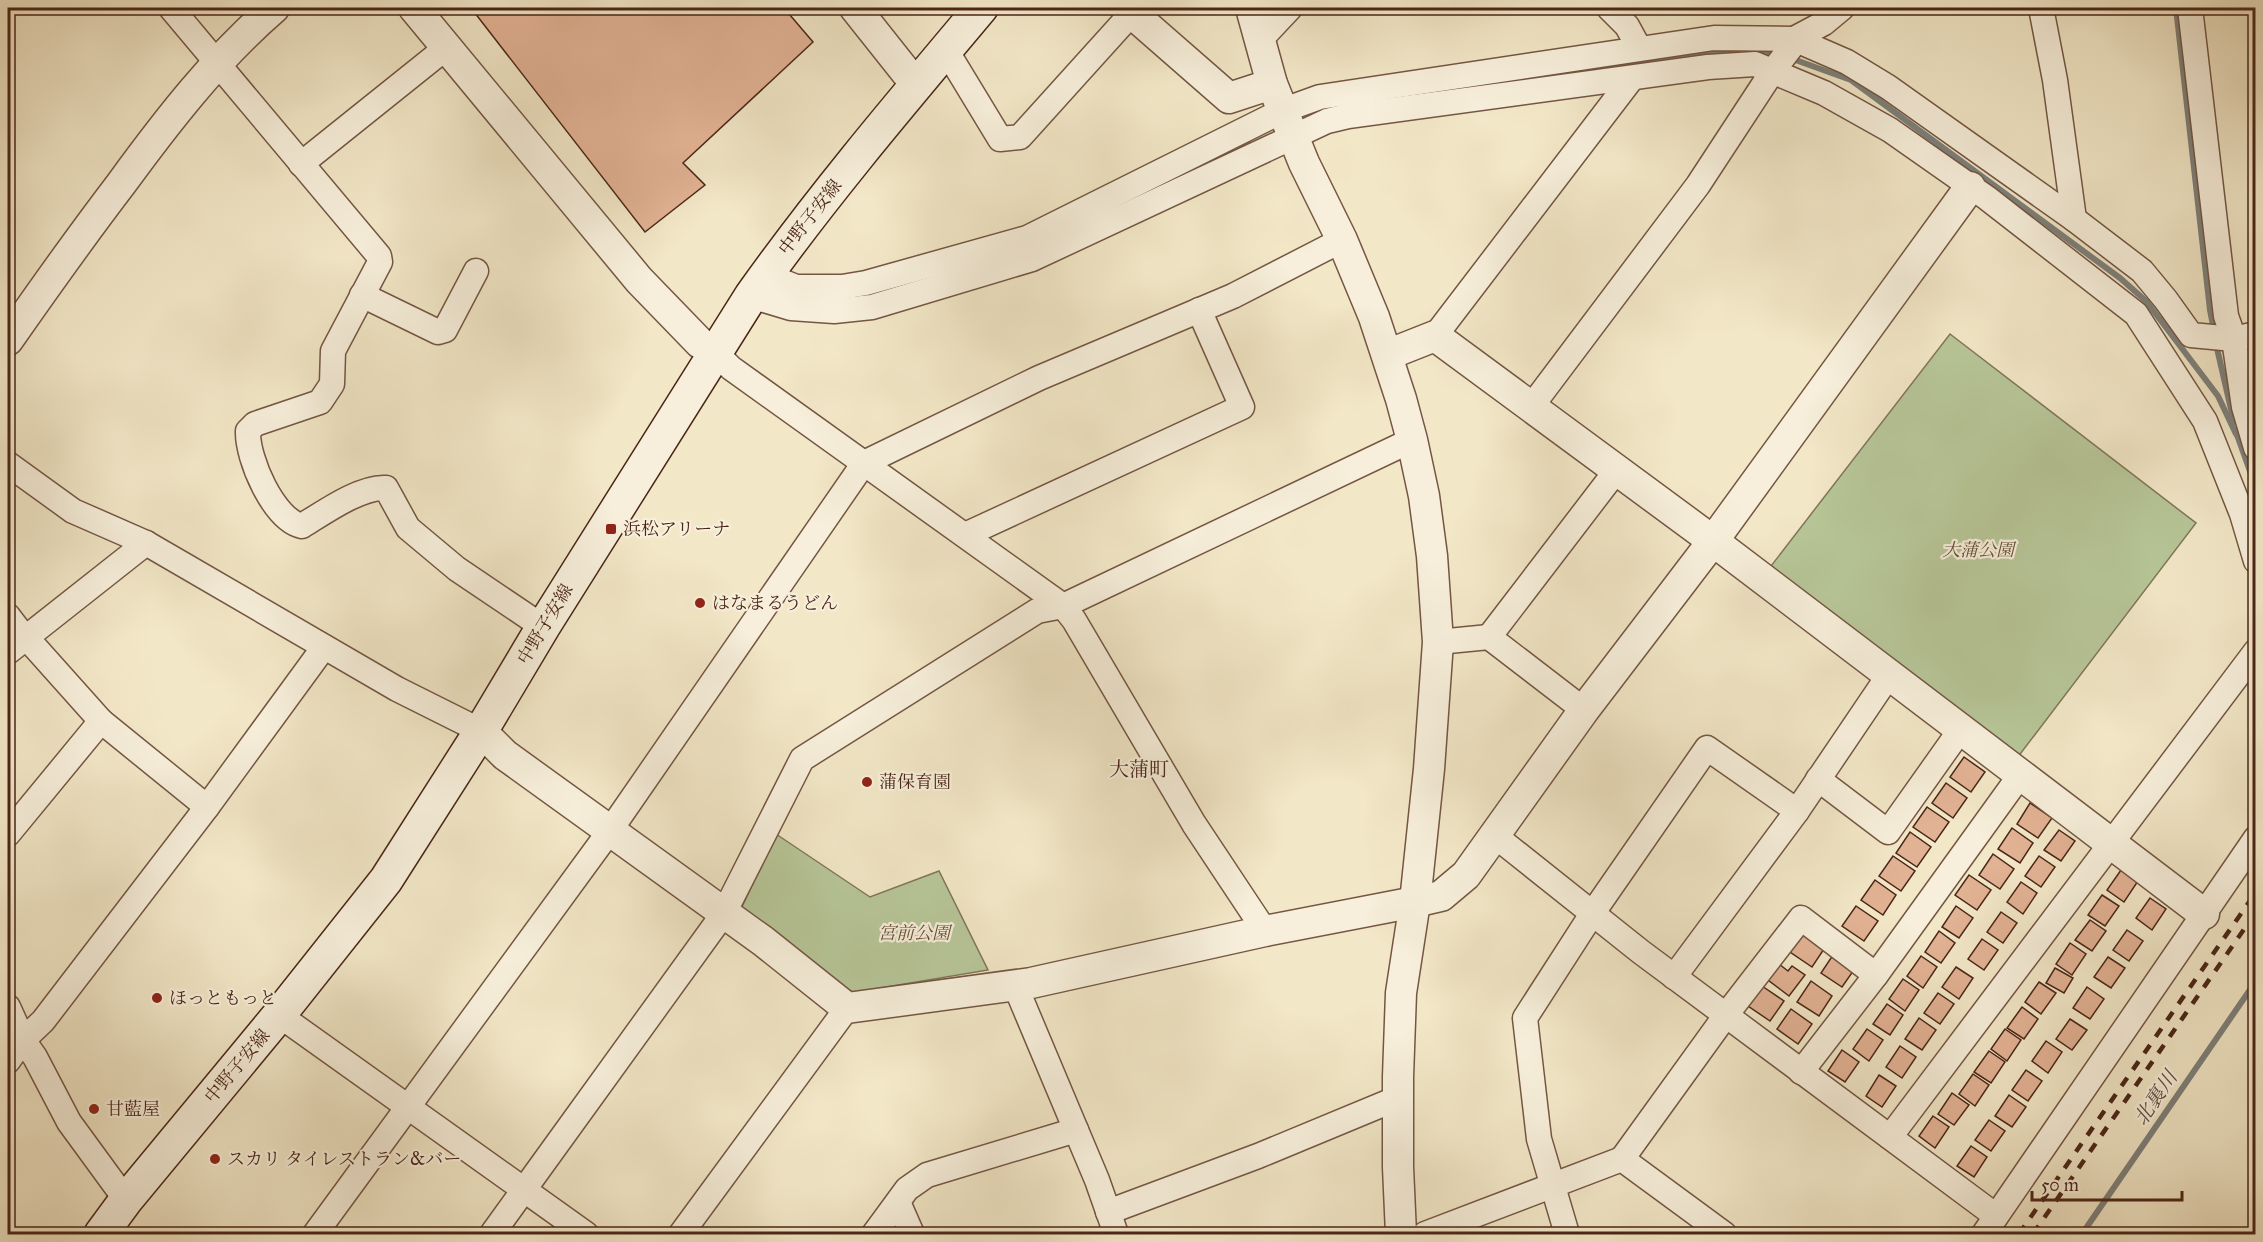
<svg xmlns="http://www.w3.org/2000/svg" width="2263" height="1242" font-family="'IM FELL Great Primer','Noto Serif JP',serif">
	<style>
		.green { fill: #b7c698; stroke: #807658; stroke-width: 1.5 }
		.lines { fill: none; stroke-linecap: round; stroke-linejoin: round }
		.stream { stroke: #7d817b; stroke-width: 6 }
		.building { fill: #e2b294; stroke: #4a2617; stroke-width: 1.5 }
		.minor-casing { stroke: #745643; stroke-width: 27 }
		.tertiary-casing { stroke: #745643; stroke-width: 33 }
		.secondary-casing { stroke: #4a2617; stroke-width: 36 }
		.minor { stroke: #f7efdb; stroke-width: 24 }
		.tertiary { stroke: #f7efdb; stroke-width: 30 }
		.secondary { stroke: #f7efdb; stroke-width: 33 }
		.rail { stroke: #4a2617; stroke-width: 4.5; stroke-dasharray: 10 10; stroke-linecap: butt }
		.poi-dot { fill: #8f2418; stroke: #f7efdb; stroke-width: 2 }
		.labels { text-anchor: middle; stroke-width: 4.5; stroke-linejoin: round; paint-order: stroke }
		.street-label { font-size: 18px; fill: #4a2617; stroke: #f7efdb }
		.poi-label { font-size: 18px; fill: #4a2617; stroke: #f7efdb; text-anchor: start }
		.park-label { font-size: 18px; font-style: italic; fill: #654e37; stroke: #f7efdb }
		.neighbourhood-label { font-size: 20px; fill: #4a2617; stroke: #f7efdb }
		.water-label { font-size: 20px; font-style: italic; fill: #5f4c41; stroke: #f7efdb }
	</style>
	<rect width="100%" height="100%" fill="#f2e7c7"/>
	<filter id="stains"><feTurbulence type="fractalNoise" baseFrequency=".00333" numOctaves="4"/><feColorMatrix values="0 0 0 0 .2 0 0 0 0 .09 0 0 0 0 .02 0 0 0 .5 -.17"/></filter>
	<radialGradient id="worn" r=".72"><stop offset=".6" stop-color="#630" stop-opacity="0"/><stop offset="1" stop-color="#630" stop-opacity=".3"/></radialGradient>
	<g class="green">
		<polygon points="1950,334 2196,523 2011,766 1761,579"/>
		<polygon points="776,834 870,897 939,871 988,970 851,993 740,911"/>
	</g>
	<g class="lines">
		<g class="stream">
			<polyline points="2176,8 2210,310 2214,331"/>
			<polyline points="1752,53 1769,52 1777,55"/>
			<polyline points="1790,58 1851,80 2120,278 2146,301 2218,396 2236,434"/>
			<polyline points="1570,74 1704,54 1736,53"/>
			<polyline points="1192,169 1248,142"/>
			<polyline points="2216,344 2234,422"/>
			<polyline points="2236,432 2256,488"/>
			<polyline points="2082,1234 2256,981"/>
		</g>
	</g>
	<g class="building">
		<polygon points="471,8 784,8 813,42 683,163 705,185 645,232"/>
		<polygon points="1964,757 1985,772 1971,792 1950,777"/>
		<polygon points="1946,783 1967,798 1953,818 1932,803"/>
		<polygon points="2030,803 2052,818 2038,838 2017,824"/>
		<polygon points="1927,807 1949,822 1935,842 1913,827"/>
		<polygon points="2012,828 2033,843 2020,863 1998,849"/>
		<polygon points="2059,830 2075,841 2061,861 2044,850"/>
		<polygon points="1910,832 1931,847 1917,867 1896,853"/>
		<polygon points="1993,854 2014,869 2000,889 1979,875"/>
		<polygon points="1893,856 1915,871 1901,891 1879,876"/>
		<polygon points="2039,856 2055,867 2041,887 2025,876"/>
		<polygon points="2121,870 2138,881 2124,902 2107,890"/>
		<polygon points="1969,875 1991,890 1977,910 1955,895"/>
		<polygon points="1875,880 1896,895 1883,915 1861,900"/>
		<polygon points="2021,882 2037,893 2023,914 2007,902"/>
		<polygon points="2102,895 2119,906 2105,926 2088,915"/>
		<polygon points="2150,898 2166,909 2152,930 2136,918"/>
		<polygon points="1856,906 1878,921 1864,941 1842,926"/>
		<polygon points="1956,906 1973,918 1959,938 1942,927"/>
		<polygon points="2001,912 2017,923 2003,943 1987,932"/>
		<polygon points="2090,920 2106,931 2092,951 2075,940"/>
		<polygon points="2127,930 2143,941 2129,961 2113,950"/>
		<polygon points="1939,931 1955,943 1941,963 1925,952"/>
		<polygon points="1804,932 1826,946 1812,967 1790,952"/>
		<polygon points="1982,939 1998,950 1984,970 1968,959"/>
		<polygon points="2070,943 2086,954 2072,975 2056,964"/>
		<polygon points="1835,952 1856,967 1842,987 1821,973"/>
		<polygon points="1921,956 1937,967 1923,988 1907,976"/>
		<polygon points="2108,957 2125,968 2111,988 2094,977"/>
		<polygon points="1779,964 1788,971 1792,966 1805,975 1789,996 1768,980"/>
		<polygon points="1956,967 1973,978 1959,999 1942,987"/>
		<polygon points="2055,968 2073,978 2064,993 2046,983"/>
		<polygon points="1903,979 1919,990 1905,1011 1889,999"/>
		<polygon points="1811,981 1832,996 1819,1016 1797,1002"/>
		<polygon points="2039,982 2056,993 2041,1014 2025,1002"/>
		<polygon points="1762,986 1784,1001 1770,1021 1748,1006"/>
		<polygon points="2087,987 2104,999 2090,1019 2073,1008"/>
		<polygon points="1938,993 1954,1004 1940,1024 1924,1013"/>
		<polygon points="1887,1004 1903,1015 1890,1035 1873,1024"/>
		<polygon points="2022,1007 2038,1019 2024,1039 2007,1028"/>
		<polygon points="1791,1009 1812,1024 1798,1044 1777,1029"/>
		<polygon points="1919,1018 1936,1030 1922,1050 1905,1039"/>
		<polygon points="2070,1019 2087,1030 2072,1050 2056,1039"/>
		<polygon points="1867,1029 1883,1040 1869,1061 1853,1049"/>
		<polygon points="2005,1029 2021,1040 2007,1061 1991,1049"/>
		<polygon points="2046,1041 2062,1052 2048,1073 2032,1061"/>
		<polygon points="1900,1046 1916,1057 1902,1078 1886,1067"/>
		<polygon points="1842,1050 1859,1062 1845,1082 1828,1071"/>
		<polygon points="1989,1051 2005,1062 1991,1083 1974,1072"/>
		<polygon points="2026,1070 2042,1081 2028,1101 2012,1090"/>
		<polygon points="1973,1074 1989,1085 1975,1106 1959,1094"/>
		<polygon points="1879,1075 1896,1086 1882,1107 1866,1096"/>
		<polygon points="1952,1093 1969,1105 1954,1125 1938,1114"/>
		<polygon points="2009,1095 2026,1107 2012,1127 1995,1116"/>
		<polygon points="1933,1116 1949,1127 1935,1148 1919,1136"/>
		<polygon points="1989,1120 2005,1131 1991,1151 1975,1140"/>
		<polygon points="1971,1146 1987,1157 1974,1177 1957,1166"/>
	</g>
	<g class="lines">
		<defs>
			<g id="minor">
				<path d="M171,8L379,256L380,262L333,351L332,384L320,402L255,424L248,431C247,459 274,520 302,526C323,513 361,486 386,488L408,528L457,569L543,627"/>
				<polyline points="1609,8 1627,26 1639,48"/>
				<polyline points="2041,8 2055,80 2074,219 2142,271 2166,300 2191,335 2234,339 2256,334"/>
				<polyline points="2190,8 2226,316 2234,339 2244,407 2256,448"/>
				<polyline points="1260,40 1290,8"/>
				<polyline points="946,50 1000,139 1020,137 1132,13"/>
				<polyline points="301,164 447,47"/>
				<polyline points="766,275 796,287 842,287 866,283 1027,238 1284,110 1320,97 1714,38 1794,39 1847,62 1888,87 2074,219"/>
				<polyline points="362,295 438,332 445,330 476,271"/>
				<polyline points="751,296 791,308 834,311 872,307 1032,259 1327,121 1348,116 1708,67 1755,64 1824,93 1890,130 1987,198 2136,314 2205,421 2242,514 2256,561"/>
				<polyline points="1435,336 1632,78"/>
				<polyline points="715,352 731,368 1063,606 1074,620 1194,824 1265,931"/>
				<polyline points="1531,407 1698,185 1772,72 1792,46 1794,39 1824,23 1842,8"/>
				<polyline points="8,464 73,511 146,543 397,689 481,731"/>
				<polyline points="965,535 1242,407 1199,310"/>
				<polyline points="8,616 24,637 34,646 101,721 207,807"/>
				<polyline points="1489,637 1616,471"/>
				<polyline points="1438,642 1489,637 1584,710"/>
				<polyline points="8,652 146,543"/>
				<polyline points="1818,779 1888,832 1961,729"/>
				<polyline points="8,834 101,721"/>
				<polyline points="1494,835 1641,952 1996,1216"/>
				<polyline points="1674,977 1797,811"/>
				<polyline points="1015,985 1097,1180 1116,1234"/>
				<polyline points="8,1007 23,1040 35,1057 69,1122 126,1200"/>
				<polyline points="279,1015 586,1234"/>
				<polyline points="8,1061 23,1040 43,1021 207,807 324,647"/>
				<polyline points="1801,1072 1876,975"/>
				<polyline points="1890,1137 2256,651"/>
				<polyline points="1622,1159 1726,1015 1801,918 1876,975 2021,774"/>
				<polyline points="898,1202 912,1234"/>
				<polyline points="1108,1212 1258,1156 1398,1098"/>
				<polyline points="315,1234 609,832 864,463 1039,378 1233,296 1342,240"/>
				<polyline points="492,1234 724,913 802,759 1037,611 1063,606 1412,440"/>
				<polyline points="681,1234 847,1008"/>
				<polyline points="874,1234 907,1189 927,1175 1076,1130"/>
				<polyline points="1425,1234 1622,1159 1724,1234"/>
				<polyline points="1567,1234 1539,1139 1525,1018 1592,914 1707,748 1797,811 1889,675"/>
				<polyline points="1984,1234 2256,838"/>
			</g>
			<g id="tertiary">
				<polyline points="414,8 639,280 700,343 715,352"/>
				<polyline points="855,8 917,86"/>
				<polyline points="1126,8 1229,98 1272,84"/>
				<polyline points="1251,8 1272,84 1304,163 1342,240 1374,317 1401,399 1412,440 1424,496 1432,556 1438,642 1429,769 1415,902 1401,993 1398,1077 1398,1167 1401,1234"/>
				<path d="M8,340C45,287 82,235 121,184C167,121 215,59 274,8"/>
				<polyline points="1387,355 1435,336 1713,541 2204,914"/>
				<polyline points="481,731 505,755 763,941 847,1008 1031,983 1265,931 1415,902 1441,896 1466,875 1584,710 1713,541 1970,187"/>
			</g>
			<path id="secondary" d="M101,1234L126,1200L279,1015L386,880L481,731L543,627L751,296C822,196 902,102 981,8"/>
		</defs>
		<use href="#minor" class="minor-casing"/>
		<use href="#tertiary" class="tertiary-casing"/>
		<use href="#secondary" class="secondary-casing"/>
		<use href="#minor" class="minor"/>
		<use href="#tertiary" class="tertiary"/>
		<use href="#secondary" class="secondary"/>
		<g class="rail">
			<polyline points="2019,1234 2256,892"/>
			<polyline points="2033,1234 2256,912"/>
		</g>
	</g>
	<g class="poi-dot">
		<rect x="605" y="523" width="12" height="12" rx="3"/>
		<circle cx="700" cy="603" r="6"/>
		<circle cx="867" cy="782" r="6"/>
		<circle cx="157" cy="998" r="6"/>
		<circle cx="94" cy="1109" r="6"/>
		<circle cx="215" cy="1159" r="6"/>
	</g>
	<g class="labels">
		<g class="street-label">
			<text transform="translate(810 217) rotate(-52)" y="6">中野子安線</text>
			<text transform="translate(545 624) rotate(-59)" y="6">中野子安線</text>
			<text transform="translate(237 1066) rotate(-50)" y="6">中野子安線</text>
		</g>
		<g class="poi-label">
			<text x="623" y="535">浜松アリーナ</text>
			<text x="712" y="609">はなまるうどん</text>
			<text x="879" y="788">蒲保育園</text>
			<text x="169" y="1004">ほっともっと</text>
			<text x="106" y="1115">甘藍屋</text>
			<text x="227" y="1165">スカリ タイレストラン&amp;バー</text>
		</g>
		<g class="park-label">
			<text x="1978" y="556">大蒲公園</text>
			<text x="914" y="939">宮前公園</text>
		</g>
		<g class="neighbourhood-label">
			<text x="1139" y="776">大蒲町</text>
		</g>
		<g class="water-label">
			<text transform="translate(2155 1098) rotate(-56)" y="7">北裏川</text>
		</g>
	</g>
	<rect width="2263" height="1242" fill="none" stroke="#f2e7c7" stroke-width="30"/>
	<rect x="9" y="9" width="2245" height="1224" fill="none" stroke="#4a2617" stroke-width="3"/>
	<rect x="15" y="15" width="2233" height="1212" fill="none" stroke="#4a2617" stroke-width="1.5"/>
	<path d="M2032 1191v9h150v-9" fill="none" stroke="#4a2617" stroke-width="3"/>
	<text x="2041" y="1191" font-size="18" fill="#4a2617" stroke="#f7efdb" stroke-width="4.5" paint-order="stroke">50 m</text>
	<rect width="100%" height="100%" filter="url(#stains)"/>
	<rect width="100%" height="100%" fill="url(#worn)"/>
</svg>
